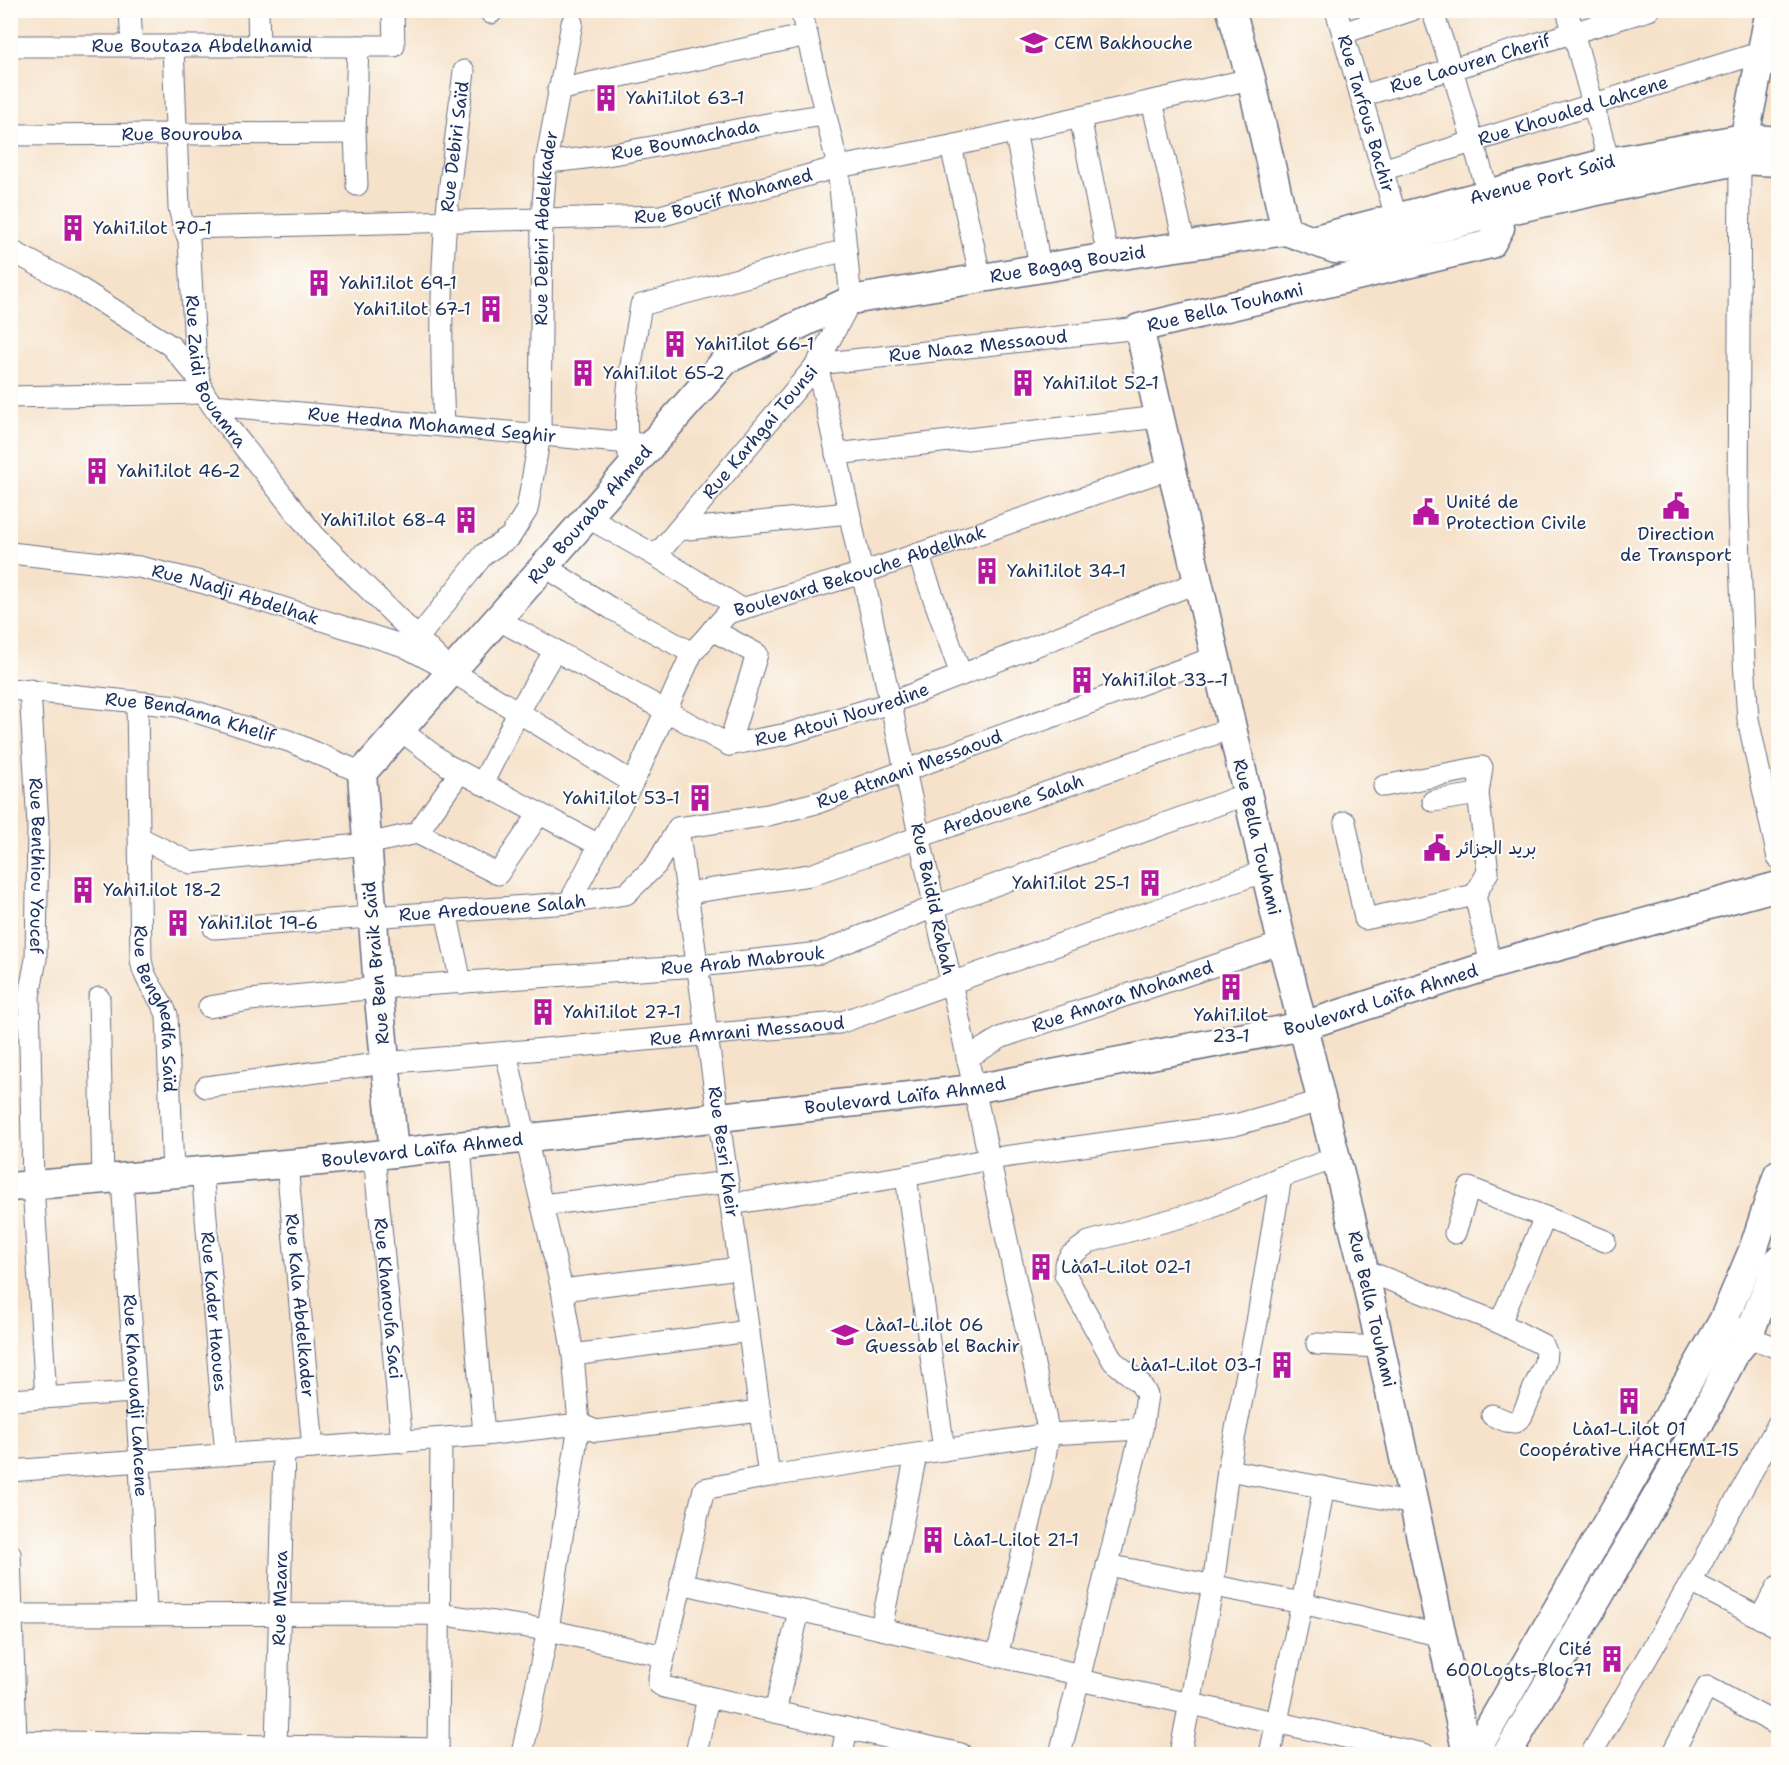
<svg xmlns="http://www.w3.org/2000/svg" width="1789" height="1765" font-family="'Shantell Sans','Playpen Sans Arabic',sans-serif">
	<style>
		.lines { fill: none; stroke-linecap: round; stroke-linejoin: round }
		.street-casing { stroke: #686e84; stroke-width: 23 }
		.secondary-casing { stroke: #686e84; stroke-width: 31 }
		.street { stroke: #fff; stroke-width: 21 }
		.secondary { stroke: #fff; stroke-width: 28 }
		.labels { text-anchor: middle; stroke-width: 4.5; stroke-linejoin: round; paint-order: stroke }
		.poi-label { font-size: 18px; fill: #1b2f5e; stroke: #fdfcf7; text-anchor: start }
		.street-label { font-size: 18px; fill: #1b2f5e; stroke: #fdfcf7 }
	</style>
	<rect width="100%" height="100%" fill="#fdfcf7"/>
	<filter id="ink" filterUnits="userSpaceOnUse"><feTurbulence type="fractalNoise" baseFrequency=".0167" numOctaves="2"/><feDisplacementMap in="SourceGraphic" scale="12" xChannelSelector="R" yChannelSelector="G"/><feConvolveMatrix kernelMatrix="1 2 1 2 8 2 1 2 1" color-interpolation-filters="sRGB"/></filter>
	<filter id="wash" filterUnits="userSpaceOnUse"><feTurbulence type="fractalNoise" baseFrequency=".008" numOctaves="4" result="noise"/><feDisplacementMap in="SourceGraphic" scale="24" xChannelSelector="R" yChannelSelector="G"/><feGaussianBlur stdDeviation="1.35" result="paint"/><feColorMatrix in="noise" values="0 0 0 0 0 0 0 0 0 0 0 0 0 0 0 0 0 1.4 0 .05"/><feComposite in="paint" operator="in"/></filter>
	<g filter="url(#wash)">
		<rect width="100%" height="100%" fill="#f6e2ca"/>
	</g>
	<g filter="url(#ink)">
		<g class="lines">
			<defs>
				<g id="street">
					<polyline points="130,10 132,46"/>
					<polyline points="258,10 259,46"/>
					<polyline points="491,10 491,13"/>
					<path id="s1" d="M1336,10L1396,217"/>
					<polyline points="1432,10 1452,69 1488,193"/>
					<polyline points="1567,10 1609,162"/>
					<polyline points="1343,33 1412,10"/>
					<path id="s2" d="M10,46H394L393,10"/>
					<path id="s3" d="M173,46L179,208L184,228L189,240L195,348L199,379L204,393L221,418L314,535L451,671"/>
					<polyline points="558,90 807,35"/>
					<path id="s4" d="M1361,96L1649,10"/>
					<polyline points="1152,101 1185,246"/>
					<polyline points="1080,117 1108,257"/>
					<polyline points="1015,131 1030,207 1040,269"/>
					<path id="s5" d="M10,135L355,133"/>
					<polyline points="951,146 981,279"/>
					<polyline points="1740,160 1738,508 1744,661 1748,719 1778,858"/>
					<path id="s6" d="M546,162C640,155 731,127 824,115"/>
					<path id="s7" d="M1382,170L1762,52"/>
					<polyline points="357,185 355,133 358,46"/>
					<path id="s8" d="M184,228L660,216L838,167L951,146L1251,79"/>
					<polyline points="10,250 73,284 171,346 199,379"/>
					<polyline points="10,397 204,393"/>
					<path id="s9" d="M213,405L651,445"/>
					<path id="s10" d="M444,426C441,358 440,289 446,221C451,171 458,121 464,71"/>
					<polyline points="836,454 1159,417"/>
					<path d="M629,455C621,406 633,354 641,305L846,250"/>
					<polyline points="587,517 656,556 742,609"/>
					<polyline points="678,530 849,513"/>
					<path id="s11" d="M10,553L139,567L201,582L404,646L451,671L632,782"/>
					<polyline points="918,554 961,675"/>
					<path id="s12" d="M656,556L817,364L851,300L838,167L801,10"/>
					<polyline points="544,566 612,609 692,653"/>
					<path id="s13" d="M497,619L729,745L787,734L890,703L1198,582"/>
					<polyline points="712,630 757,654 729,745"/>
					<path id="s14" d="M418,638L484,554L510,537L527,510L540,435L542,219L546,162L572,23"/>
					<path id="s15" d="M10,689L177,706L289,741L362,773"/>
					<path id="s16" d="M30,690L38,825L36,959L29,996L33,1185L46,1398"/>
					<path id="s17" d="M137,702L141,959C143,981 160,995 167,1015L173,1174"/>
					<polyline points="400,730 447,765 599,845"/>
					<polyline points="460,772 417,833 498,874 539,814"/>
					<polyline points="482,784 518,713 555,650"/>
					<polyline points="1384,786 1482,767 1478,794 1488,872 1475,895"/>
					<polyline points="1433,801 1478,794"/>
					<polyline points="1345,822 1365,919 1475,895 1491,965"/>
					<path id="s18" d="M678,828L769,1476"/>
					<polyline points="140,838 191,863 367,844 417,833"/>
					<path id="s19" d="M687,893L810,875L1232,728"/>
					<path id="s20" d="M569,903L638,772L692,653L728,613L862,573L1171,468"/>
					<polyline points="446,911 461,983"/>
					<path id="s21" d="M214,928L569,903L626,894L656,865L678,828L768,815L820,802L1215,657"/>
					<polyline points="99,998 103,1180"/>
					<path id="s22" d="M209,1007L250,1000L378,988L698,966L820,953L934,907L1247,794"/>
					<polyline points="506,1053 562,1290 573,1355 579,1424 548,1630 522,1754"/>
					<path id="s23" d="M967,1058L1002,1037L1282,943"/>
					<path id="s24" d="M206,1087L384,1063L839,1023L1265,871"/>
					<polyline points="460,1146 484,1435"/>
					<path id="s25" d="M374,1155L402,1442"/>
					<path id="s26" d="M287,1164L313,1448"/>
					<path id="s27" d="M202,1170L226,1455"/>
					<polyline points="906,1176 944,1450"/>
					<path id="s28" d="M122,1178L140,1461L146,1614"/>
					<polyline points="731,1204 906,1176 989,1159 1235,1125 1321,1101"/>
					<polyline points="542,1205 728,1182"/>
					<polyline points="1545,1217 1605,1241"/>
					<polyline points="1455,1233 1469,1188 1545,1217 1500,1323"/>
					<polyline points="1364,1270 1500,1323 1543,1345 1546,1352 1545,1362 1522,1416 1515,1422 1506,1421 1492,1415"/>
					<polyline points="562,1290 740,1268"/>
					<polyline points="1735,1329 1748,1337 1778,1348"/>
					<polyline points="1317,1344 1381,1347"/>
					<polyline points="573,1355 749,1331"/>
					<polyline points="10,1400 134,1392"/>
					<polyline points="1228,1470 1414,1504"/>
					<polyline points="10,1471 484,1435 579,1424 596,1431 760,1411"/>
					<polyline points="10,1554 16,1741"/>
					<polyline points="1107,1565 1302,1603 1442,1636"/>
					<polyline points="1691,1582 1778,1627"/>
					<polyline points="681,1583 1081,1675"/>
					<polyline points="12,1615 439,1614 548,1630 664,1656"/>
					<polyline points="1760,1618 1778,1586"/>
					<polyline points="881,1629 916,1455"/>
					<path id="s29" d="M997,1656L1041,1478L1049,1434L817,364L1139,328"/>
					<polyline points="1079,1680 1424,1754"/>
					<polyline points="775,1712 799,1611"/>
					<polyline points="10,1741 438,1749"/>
					<path id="s30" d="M276,1746L284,1450"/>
					<polyline points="438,1754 441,1439"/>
					<polyline points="696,1754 708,1697"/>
					<polyline points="842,1754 847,1728"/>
					<polyline points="961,1754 664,1687 659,1684 659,1678 704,1489 769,1476 1049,1434 1142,1429"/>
					<polyline points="1060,1754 1142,1429 1147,1395 1140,1383 1113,1361 1065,1274 1065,1264 1070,1256 1089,1242 1203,1211 1281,1177 1336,1158"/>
					<polyline points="1180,1754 1213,1586 1228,1470 1257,1322 1281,1177"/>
					<polyline points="1270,1754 1302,1603 1324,1487"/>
					<polyline points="1591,1754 1691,1582 1778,1424"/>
					<polyline points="1672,1754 1707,1687 1778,1725"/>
				</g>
				<g id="secondary">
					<polyline points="1231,10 1251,79 1286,231 1335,249 1355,250 1496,213 1740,160 1778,162"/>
					<polyline points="1741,156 1770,10"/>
					<path id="s31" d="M1312,240L1609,162L1744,138L1778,141"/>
					<path id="s32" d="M394,1153L378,988L362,773L726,360L851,300L1108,257L1286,231"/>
					<path id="s33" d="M10,1187L321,1161L974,1089L1303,1026L1491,965L1778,886"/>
					<path id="s34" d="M1467,1754L1364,1270L1282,943L1139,328L1491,244L1500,228L1488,193"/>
					<polyline points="1474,1754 1723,1321 1753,1250 1778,1174"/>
					<polyline points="1507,1754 1699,1424 1735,1353 1748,1337 1778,1261"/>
				</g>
			</defs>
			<use href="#street" class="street-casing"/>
			<use href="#secondary" class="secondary-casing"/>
			<use href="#street" class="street"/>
			<use href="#secondary" class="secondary"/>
		</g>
	</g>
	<defs>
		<symbol id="school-bare" viewBox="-9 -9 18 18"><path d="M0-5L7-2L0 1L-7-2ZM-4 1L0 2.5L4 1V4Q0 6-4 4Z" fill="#b5179e" stroke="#fdfcf7" stroke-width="2.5" paint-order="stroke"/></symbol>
		<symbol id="building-bare" viewBox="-9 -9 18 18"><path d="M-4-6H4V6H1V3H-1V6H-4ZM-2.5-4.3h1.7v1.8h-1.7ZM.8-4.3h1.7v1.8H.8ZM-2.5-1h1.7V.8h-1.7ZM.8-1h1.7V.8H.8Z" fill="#b5179e" stroke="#fdfcf7" stroke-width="2.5" paint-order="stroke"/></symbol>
		<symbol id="civic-bare" viewBox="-9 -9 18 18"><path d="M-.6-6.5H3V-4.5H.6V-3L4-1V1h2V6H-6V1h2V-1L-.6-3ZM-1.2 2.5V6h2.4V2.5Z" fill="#b5179e" stroke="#fdfcf7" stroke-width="2.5" paint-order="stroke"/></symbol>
	</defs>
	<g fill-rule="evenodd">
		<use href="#school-bare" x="1015" y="24" width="38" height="38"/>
		<use href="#building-bare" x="587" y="79" width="38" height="38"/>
		<use href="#building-bare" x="54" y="209" width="38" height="38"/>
		<use href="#building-bare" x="300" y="264" width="38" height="38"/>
		<use href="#building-bare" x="472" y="290" width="38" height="38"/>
		<use href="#building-bare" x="656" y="325" width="38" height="38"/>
		<use href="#building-bare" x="564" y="354" width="38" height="38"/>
		<use href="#building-bare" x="1004" y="364" width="38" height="38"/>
		<use href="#building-bare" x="78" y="452" width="38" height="38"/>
		<use href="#civic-bare" x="1657" y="487" width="38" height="38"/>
		<use href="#civic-bare" x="1407" y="493" width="38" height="38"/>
		<use href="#building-bare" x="447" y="501" width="38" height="38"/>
		<use href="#building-bare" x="968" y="552" width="38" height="38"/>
		<use href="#building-bare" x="1063" y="661" width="38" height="38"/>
		<use href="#building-bare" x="681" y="779" width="38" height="38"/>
		<use href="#civic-bare" x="1418" y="829" width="38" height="38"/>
		<use href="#building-bare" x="1131" y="864" width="38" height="38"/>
		<use href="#building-bare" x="64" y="871" width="38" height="38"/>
		<use href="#building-bare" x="159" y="904" width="38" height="38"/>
		<use href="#building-bare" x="1212" y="968" width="38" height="38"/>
		<use href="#building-bare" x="524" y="993" width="38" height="38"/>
		<use href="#building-bare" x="1022" y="1248" width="38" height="38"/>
		<use href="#school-bare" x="826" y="1316" width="38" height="38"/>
		<use href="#building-bare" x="1263" y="1346" width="38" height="38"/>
		<use href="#building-bare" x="1610" y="1382" width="38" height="38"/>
		<use href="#building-bare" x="914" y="1521" width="38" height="38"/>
		<use href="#building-bare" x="1593" y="1640" width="38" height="38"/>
	</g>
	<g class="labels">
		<g class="poi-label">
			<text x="1054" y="49">CEM Bakhouche</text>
			<text x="626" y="104">Yahi1.ilot 63-1</text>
			<text x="93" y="234">Yahi1.ilot 70-1</text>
			<text x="339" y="289">Yahi1.ilot 69-1</text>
			<text x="471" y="315" text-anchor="end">Yahi1.ilot 67-1</text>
			<text x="695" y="350">Yahi1.ilot 66-1</text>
			<text x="603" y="379">Yahi1.ilot 65-2</text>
			<text x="1043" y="389">Yahi1.ilot 52-1</text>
			<text x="117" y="477">Yahi1.ilot 46-2</text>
			<text x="1446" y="508">Unité de<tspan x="1446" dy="21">Protection Civile</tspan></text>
			<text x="446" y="526" text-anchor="end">Yahi1.ilot 68-4</text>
			<text x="1676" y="540" text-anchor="middle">Direction<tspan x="1676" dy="21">de Transport</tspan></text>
			<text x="1007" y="577">Yahi1.ilot 34-1</text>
			<text x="1102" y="686">Yahi1.ilot 33--1</text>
			<text x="680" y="804" text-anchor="end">Yahi1.ilot 53-1</text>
			<text x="1457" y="854">بريد الجزائر</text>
			<text x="1130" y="889" text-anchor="end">Yahi1.ilot 25-1</text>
			<text x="103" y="896">Yahi1.ilot 18-2</text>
			<text x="198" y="929">Yahi1.ilot 19-6</text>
			<text x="563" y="1018">Yahi1.ilot 27-1</text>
			<text x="1231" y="1021" text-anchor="middle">Yahi1.ilot<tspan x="1231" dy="21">23-1</tspan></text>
			<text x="1061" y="1273">Làa1-L.ilot 02-1</text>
			<text x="865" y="1331">Làa1-L.ilot 06<tspan x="865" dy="21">Guessab el Bachir</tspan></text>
			<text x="1262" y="1371" text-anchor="end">Làa1-L.ilot 03-1</text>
			<text x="1629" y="1435" text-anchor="middle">Làa1-L.ilot 01<tspan x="1629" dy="21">Coopérative HACHEMI-15</tspan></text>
			<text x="953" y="1546">Làa1-L.ilot 21-1</text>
			<text x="1592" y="1655" text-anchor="end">Cité<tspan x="1592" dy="21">600Logts-Bloc71</tspan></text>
		</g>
		<g class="street-label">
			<text dy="6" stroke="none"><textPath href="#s2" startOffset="192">Rue Boutaza Abdelhamid</textPath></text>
			<text dy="6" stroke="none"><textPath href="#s4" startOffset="114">Rue Laouren Cherif</textPath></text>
			<text dy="6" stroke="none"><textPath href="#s7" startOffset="200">Rue Khoualed Lahcene</textPath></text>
			<text dy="6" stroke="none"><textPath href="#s1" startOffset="108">Rue Tarfous Bachir</textPath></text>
			<text dy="6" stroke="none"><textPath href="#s5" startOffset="172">Rue Bourouba</textPath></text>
			<text dy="6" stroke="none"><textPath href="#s6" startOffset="141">Rue Boumachada</textPath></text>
			<text dy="6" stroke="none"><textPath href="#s10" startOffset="280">Rue Debiri Saïd</textPath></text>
			<text dy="6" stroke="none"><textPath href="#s31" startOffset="238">Avenue Port Saïd</textPath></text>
			<text dy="6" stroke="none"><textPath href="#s8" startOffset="542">Rue Boucif Mohamed</textPath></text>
			<text dy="6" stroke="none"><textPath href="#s14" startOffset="453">Rue Debiri Abdelkader</textPath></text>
			<text dy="6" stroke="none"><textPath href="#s32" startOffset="1290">Rue Bagag Bouzid</textPath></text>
			<text dy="6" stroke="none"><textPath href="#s34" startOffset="1552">Rue Bella Touhami</textPath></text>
			<text dy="6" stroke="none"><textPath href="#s29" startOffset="1485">Rue Naaz Messaoud</textPath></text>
			<text dy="6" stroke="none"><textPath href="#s3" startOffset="333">Rue Zaidi Bouamra</textPath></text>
			<text dy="6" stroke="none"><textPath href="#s9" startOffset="220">Rue Hedna Mohamed Seghir</textPath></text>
			<text dy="6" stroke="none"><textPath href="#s12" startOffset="162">Rue Karhgai Tounsi</textPath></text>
			<text dy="6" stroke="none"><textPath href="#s32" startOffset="726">Rue Bouraba Ahmed</textPath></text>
			<text dy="6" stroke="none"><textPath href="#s20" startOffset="471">Boulevard Bekouche Abdelhak</textPath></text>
			<text dy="6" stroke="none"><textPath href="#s11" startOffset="230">Rue Nadji Abdelhak</textPath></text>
			<text dy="6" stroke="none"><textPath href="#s13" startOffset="381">Rue Atoui Nouredine</textPath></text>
			<text dy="6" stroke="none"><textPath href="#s15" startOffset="183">Rue Bendama Khelif</textPath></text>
			<text dy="6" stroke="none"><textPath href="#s21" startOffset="738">Rue Atmani Messaoud</textPath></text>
			<text dy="6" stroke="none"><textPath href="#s19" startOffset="339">Aredouene Salah</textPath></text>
			<text transform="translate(1257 837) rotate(77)" y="6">Rue Bella Touhami</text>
			<text dy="6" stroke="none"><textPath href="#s16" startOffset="176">Rue Benthiou Youcef</textPath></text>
			<text transform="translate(933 899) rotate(78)" y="6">Rue Baidid Rabah</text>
			<text dy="6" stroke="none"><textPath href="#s21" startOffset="279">Rue Aredouene Salah</textPath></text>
			<text dy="6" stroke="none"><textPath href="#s22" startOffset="536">Rue Arab Mabrouk</textPath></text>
			<text transform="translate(376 963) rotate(-95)" y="6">Rue Ben Braik Saïd</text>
			<text dy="6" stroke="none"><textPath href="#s23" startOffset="168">Rue Amara Mohamed</textPath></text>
			<text dy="6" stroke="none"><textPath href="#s33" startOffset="1386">Boulevard Laïfa Ahmed</textPath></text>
			<text dy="6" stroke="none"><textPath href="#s17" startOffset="310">Rue Benghedfa Saïd</textPath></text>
			<text dy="6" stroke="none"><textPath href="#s24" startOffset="544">Rue Amrani Messaoud</textPath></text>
			<text dy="6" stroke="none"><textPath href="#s33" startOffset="900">Boulevard Laïfa Ahmed</textPath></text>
			<text dy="6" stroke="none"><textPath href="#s33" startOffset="414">Boulevard Laïfa Ahmed</textPath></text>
			<text dy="6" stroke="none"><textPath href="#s18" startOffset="327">Rue Besri Kheir</textPath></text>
			<text dy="6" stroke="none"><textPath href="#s25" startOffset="144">Rue Khanoufa Saci</textPath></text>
			<text dy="6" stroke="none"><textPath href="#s26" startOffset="142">Rue Kala Abdelkader</textPath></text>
			<text transform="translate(1372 1309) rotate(77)" y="6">Rue Bella Touhami</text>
			<text dy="6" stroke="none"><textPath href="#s27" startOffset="142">Rue Kader Haoues</textPath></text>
			<text dy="6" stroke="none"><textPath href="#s28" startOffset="218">Rue Khaouadji Lahcene</textPath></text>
			<text dy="6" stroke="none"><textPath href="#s30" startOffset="148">Rue Mzara</textPath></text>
		</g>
	</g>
	<rect width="1789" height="1765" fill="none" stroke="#fdfcf7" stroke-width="36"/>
</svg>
